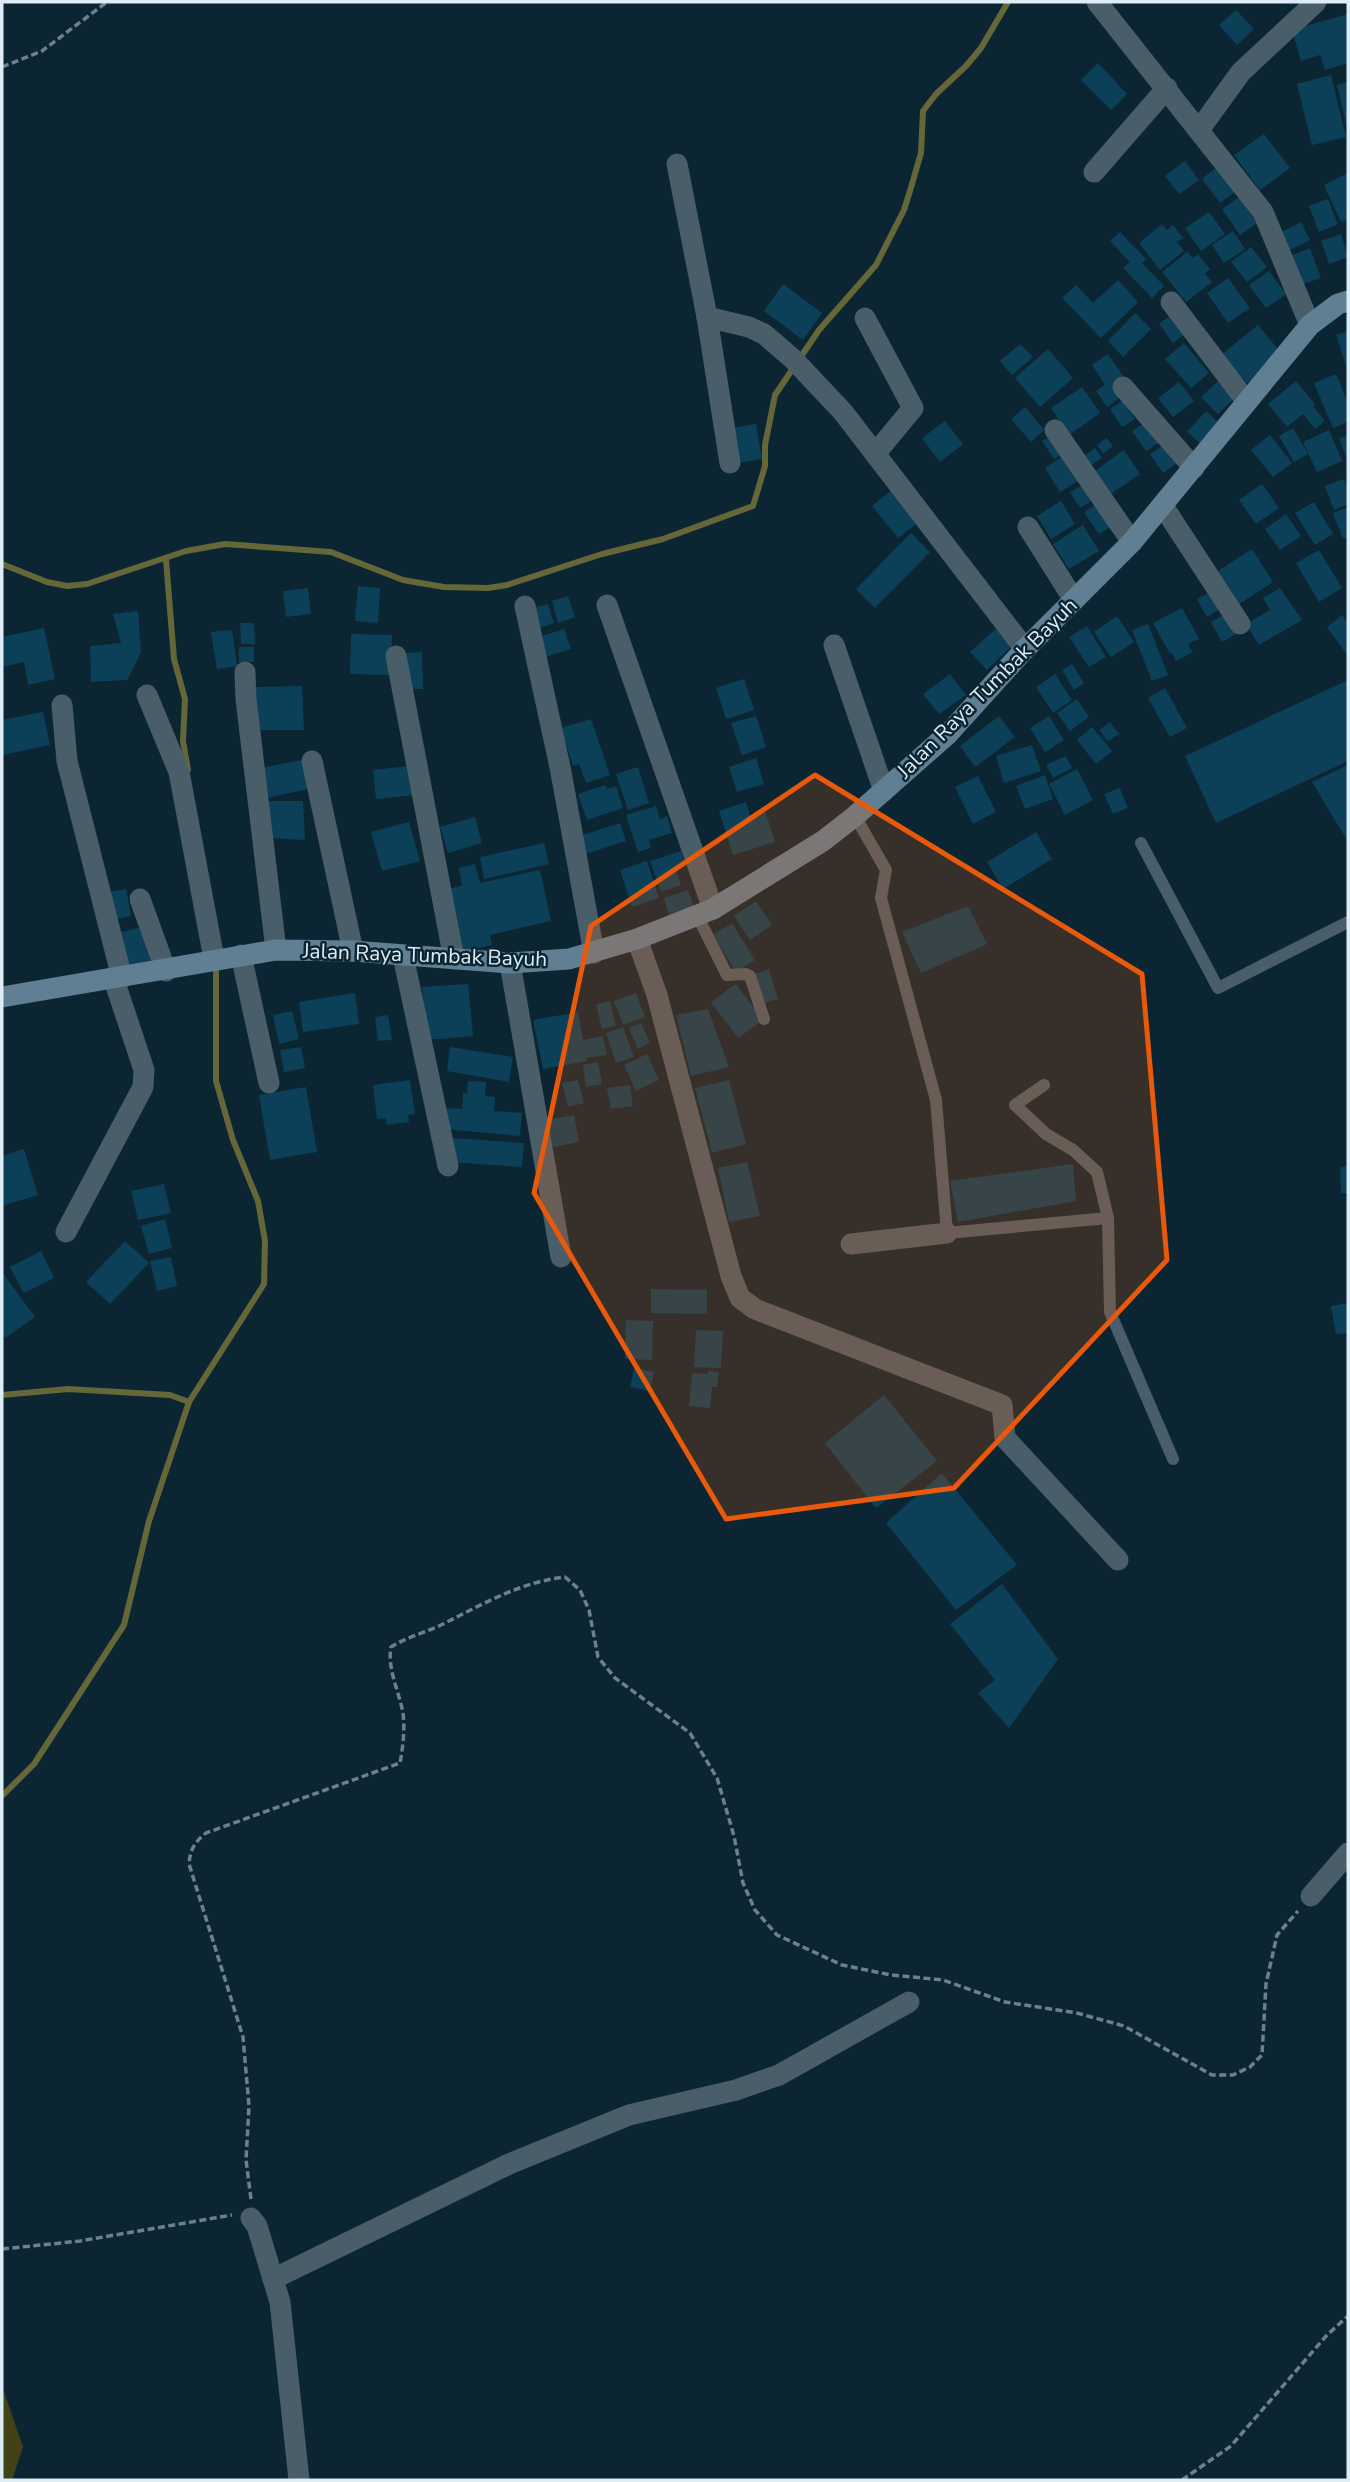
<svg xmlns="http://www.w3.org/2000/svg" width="1350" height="2482" font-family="'Nunito Sans',sans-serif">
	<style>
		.green { fill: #414317 }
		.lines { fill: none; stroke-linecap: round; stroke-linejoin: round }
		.stream { stroke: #656739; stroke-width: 6 }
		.building { fill: #0c4058 }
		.path { stroke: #6c818d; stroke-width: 3.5; stroke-dasharray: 7 3.5; stroke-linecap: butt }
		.lane { stroke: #4a5e69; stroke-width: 12 }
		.street { stroke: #4a5e69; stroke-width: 21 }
		.secondary { stroke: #607f92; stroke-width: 21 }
		.marked { fill: #e8590c; fill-opacity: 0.2; stroke: #e8590c; stroke-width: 5; stroke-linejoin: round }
		.labels { text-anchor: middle; stroke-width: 5; stroke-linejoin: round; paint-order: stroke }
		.street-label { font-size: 21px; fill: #ddecf5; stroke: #0b2533 }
	</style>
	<rect width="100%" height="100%" fill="#0b2533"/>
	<polygon class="green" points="2,2386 23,2447 12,2480 2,2480"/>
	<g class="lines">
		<g class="stream">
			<polyline points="166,560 174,659 185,699 183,741 188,770"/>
			<polyline points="2,564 47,582 67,586 87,584 186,551 225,544 331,552 403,580 444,587 488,588 507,585 602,554 663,539 753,506 765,466 765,445 775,395 819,330 876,265 904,210 910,191 921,153 923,111 936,94 966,66 981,48 1008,2"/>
			<polyline points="2,1395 68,1389 170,1395 189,1402"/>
			<polyline points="2,1796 34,1764 124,1625 149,1521 189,1402 264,1284 265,1241 258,1201 233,1140 216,1081 216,964"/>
		</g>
	</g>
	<g class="building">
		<polygon points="1236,10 1254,29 1237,45 1219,25"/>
		<polygon points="1348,14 1348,63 1325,70 1320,55 1301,61 1292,30"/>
		<polygon points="1098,63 1127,94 1111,110 1081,80"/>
		<polygon points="1331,75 1346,137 1312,145 1297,84"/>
		<polygon points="1348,82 1348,128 1347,128 1337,85"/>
		<polygon points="1264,134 1290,168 1260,190 1234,155"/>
		<polygon points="1185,161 1199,180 1179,194 1165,176"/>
		<polygon points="1218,166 1236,191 1220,203 1202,179"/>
		<polygon points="1348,173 1348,219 1341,222 1324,185"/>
		<polygon points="1239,197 1257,223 1240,235 1222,209"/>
		<polygon points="1328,199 1338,224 1319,232 1309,206"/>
		<polygon points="1209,212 1225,234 1201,251 1185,228"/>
		<polygon points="1301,222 1310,240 1288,251 1279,233"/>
		<polygon points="1162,224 1167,230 1173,225 1183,238 1177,242 1184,251 1160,270 1139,243"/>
		<polygon points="1233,231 1245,249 1224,263 1212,245"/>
		<polygon points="1120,232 1146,259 1142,263 1164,286 1152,298 1123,268 1130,262 1110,241"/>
		<polygon points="1341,234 1348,257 1329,264 1321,241"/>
		<polygon points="1251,247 1267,267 1247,282 1231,262"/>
		<polygon points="1310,248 1321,278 1300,285 1290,256"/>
		<polygon points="1187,252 1193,258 1198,254 1210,269 1205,274 1212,282 1186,302 1162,272"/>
		<polygon points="1269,271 1286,294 1266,308 1249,285"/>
		<polygon points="1228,278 1250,308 1228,323 1207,293"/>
		<polygon points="1118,280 1138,302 1101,338 1062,298 1076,285 1093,303"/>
		<polygon points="783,284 822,313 803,340 764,311"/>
		<polygon points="1135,313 1151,329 1123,357 1108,341"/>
		<polygon points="1172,314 1187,332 1173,343 1159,324"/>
		<polygon points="1258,325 1282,354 1247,383 1222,354"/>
		<polygon points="1348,331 1348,372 1336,335"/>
		<polygon points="1184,343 1209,373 1191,388 1165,359"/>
		<polygon points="1020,344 1033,357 1012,375 1000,361"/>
		<polygon points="1048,349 1073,378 1040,407 1015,378"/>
		<polygon points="1108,354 1123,376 1116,381 1125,394 1107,407 1096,391 1105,385 1092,365"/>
		<polygon points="1336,374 1348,403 1348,422 1333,428 1314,383"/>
		<polygon points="1220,379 1237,396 1218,414 1201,397"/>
		<polygon points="1296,381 1315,404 1313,406 1325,421 1315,429 1303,414 1287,427 1268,404"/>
		<polygon points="1179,382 1194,401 1173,417 1158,398"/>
		<polygon points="1082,387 1100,413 1069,435 1051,408"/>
		<polygon points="1122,401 1135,419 1122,427 1110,409"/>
		<polygon points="1025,407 1044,430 1031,442 1011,419"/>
		<polygon points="1206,411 1218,422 1200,443 1187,432"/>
		<polygon points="945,421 963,444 940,462 922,438"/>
		<polygon points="1147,421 1161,441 1146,451 1132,431"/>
		<polygon points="756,424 762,459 738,463 731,428"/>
		<polygon points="1293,428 1308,454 1294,462 1279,436"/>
		<polygon points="1329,430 1342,461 1317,472 1303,442"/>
		<polygon points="1055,433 1066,452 1054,459 1042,441"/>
		<polygon points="1270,435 1292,463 1273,477 1251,450"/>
		<polygon points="1348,435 1348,461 1339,439"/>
		<polygon points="1107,438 1113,446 1103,454 1097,445"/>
		<polygon points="1168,442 1181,460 1163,473 1150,454"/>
		<polygon points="1095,448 1102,458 1090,466 1084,456"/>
		<polygon points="1124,450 1140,474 1108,496 1092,473"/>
		<polygon points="1068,453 1083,478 1060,492 1045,468"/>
		<polygon points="1344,479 1348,490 1348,504 1334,510 1325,486"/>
		<polygon points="1086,483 1096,498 1080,508 1070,492"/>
		<polygon points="1262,484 1279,508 1256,524 1239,500"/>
		<polygon points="894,488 920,521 898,538 872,506"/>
		<polygon points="1061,501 1075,524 1051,539 1037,516"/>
		<polygon points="1101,501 1115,524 1099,534 1084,512"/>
		<polygon points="1314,502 1333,534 1315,545 1295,513"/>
		<polygon points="1348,507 1348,537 1343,539 1333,513"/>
		<polygon points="1286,514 1301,536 1280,550 1265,529"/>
		<polygon points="1083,525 1099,551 1069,569 1053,544"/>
		<polygon points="911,533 930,552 875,608 856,589"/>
		<polygon points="1252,549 1273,582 1239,604 1218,571"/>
		<polygon points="1319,550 1342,588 1319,602 1296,563"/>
		<polygon points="358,586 380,588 378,623 355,621"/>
		<polygon points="308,588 311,614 286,617 283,591"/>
		<polygon points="1280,588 1302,620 1259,645 1246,624 1270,610 1263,598"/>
		<polygon points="1210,592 1220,609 1207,617 1197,599"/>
		<polygon points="568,596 575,617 558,623 552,601"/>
		<polygon points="548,604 554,623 534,630 527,610"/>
		<polygon points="1182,608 1199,639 1188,644 1193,652 1176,661 1172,653 1170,654 1153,623"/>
		<polygon points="138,611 141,652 127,680 91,682 90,646 121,643 113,614"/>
		<polygon points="1229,612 1240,632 1222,642 1211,622"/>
		<polygon points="1342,615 1348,623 1348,656 1327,627"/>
		<polygon points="1117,616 1134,642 1111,657 1094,632"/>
		<polygon points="240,623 254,623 255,644 241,644"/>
		<polygon points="1148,624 1168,675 1152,681 1132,630"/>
		<polygon points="1087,626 1106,657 1089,667 1069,637"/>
		<polygon points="998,627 1014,644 987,670 970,652"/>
		<polygon points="44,628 55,679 28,685 24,662 2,667 2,637"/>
		<polygon points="564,629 571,649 545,657 538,637"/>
		<polygon points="232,630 237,666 217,669 211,632"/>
		<polygon points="351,634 392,635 391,675 350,674"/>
		<rect x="239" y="647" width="15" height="15"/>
		<polygon points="422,652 423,689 406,689 404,653"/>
		<polygon points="1072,664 1084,683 1074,690 1062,670"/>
		<polygon points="950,674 966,695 939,714 923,694"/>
		<polygon points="1055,674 1072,700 1053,713 1036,687"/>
		<polygon points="744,679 754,710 726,719 716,688"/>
		<polygon points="1348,680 1348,761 1216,823 1185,756"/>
		<polygon points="302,686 304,730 257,730 256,687"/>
		<polygon points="1165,688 1187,728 1170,737 1148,698"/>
		<polygon points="1077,699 1089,717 1070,731 1057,713"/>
		<polygon points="43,712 50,745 2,755 2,720"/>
		<polygon points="756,716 766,747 742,755 731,723"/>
		<polygon points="999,716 1015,737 975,767 960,746"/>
		<polygon points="1049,716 1064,740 1045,752 1030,728"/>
		<polygon points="591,719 610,775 586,783 579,764 573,766 561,728"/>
		<polygon points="1110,722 1119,734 1108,741 1099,730"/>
		<polygon points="1092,727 1112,751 1096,764 1077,740"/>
		<polygon points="1032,745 1041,771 1004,783 996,756"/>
		<polygon points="1066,756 1072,768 1053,778 1046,765"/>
		<polygon points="756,758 764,784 737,792 729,767"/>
		<polygon points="302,760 308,789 262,799 255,769"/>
		<polygon points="1348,765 1348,842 1312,782"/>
		<polygon points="410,766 414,795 376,799 373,770"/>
		<polygon points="638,767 649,803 628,810 616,774"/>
		<polygon points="1077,769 1093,800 1065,815 1049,784"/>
		<polygon points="1045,775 1053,799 1025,809 1016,786"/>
		<polygon points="978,776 996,812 973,824 955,787"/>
		<polygon points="605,785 607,789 616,786 623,808 587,820 578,794"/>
		<polygon points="1120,788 1128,808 1113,814 1104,794"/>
		<polygon points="267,801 303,801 305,840 268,838"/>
		<polygon points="746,802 750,816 765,811 775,842 733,855 719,811"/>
		<polygon points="656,806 660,819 667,816 672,833 649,840 651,848 638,852 626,815"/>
		<polygon points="475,817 482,843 448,853 440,827"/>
		<polygon points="409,822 420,861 382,871 371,832"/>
		<polygon points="620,823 626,841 585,854 580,836"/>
		<polygon points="1036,832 1052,859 1003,889 987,862"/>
		<polygon points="544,843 549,864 484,879 480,857"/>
		<polygon points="681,851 685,864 675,867 681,885 661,892 650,861"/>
		<polygon points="647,861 659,898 632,907 620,870"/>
		<polygon points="475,864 480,883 540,870 551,921 490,935 492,945 460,952 446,889 462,886 459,868"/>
		<polygon points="126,889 131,916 114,920 108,892"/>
		<polygon points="688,890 694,907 669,915 664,898"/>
		<polygon points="756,901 772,925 750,940 734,916"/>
		<polygon points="968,906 987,944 921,973 902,932"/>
		<polygon points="732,923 755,960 736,972 713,935"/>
		<polygon points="143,927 153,964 126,970 117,933"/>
		<polygon points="769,969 778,999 761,1004 753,975"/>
		<polygon points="468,984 473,1036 427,1040 422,987"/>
		<polygon points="736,984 763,1020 738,1038 711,1002"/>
		<polygon points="355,993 359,1024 303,1032 299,1002"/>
		<polygon points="636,993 645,1017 623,1025 614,1001"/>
		<polygon points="610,1001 616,1026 602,1029 596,1004"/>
		<polygon points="708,1009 729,1067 691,1076 676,1015"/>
		<polygon points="292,1011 299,1039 279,1044 273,1015"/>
		<polygon points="578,1012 583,1040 603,1036 607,1055 586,1058 587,1061 543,1069 533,1020"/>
		<polygon points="388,1015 392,1040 378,1041 375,1017"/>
		<polygon points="641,1023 650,1043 638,1049 629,1028"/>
		<polygon points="623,1027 634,1057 616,1063 606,1033"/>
		<polygon points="301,1047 305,1068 284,1072 280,1050"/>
		<polygon points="450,1047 513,1057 509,1082 447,1071"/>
		<polygon points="647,1054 659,1080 636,1091 624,1065"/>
		<polygon points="598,1062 602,1084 586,1087 583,1065"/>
		<polygon points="410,1080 415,1114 408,1115 409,1122 387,1125 386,1118 377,1119 373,1085"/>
		<polygon points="578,1080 584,1103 568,1107 562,1083"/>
		<polygon points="729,1080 746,1144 712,1153 695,1088"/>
		<polygon points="468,1081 486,1082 485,1096 495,1097 494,1111 522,1113 520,1136 444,1129 446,1108 462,1109 463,1093 467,1093"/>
		<polygon points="630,1085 633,1106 611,1109 607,1088"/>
		<polygon points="306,1087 317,1152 270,1160 259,1095"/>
		<polygon points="574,1115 579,1142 553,1147 548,1120"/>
		<polygon points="452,1138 524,1143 522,1167 451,1162"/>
		<polygon points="24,1149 38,1195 2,1206 2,1156"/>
		<polygon points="747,1162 760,1216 729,1222 718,1168"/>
		<polygon points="1073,1164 1076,1201 958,1222 950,1181"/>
		<polygon points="1348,1166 1348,1193 1341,1193 1340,1167"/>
		<polygon points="164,1184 171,1213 138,1220 131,1191"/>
		<polygon points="165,1219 172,1248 149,1254 141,1226"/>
		<polygon points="125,1241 149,1263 110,1304 86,1282"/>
		<polygon points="41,1251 54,1278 24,1293 10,1267"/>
		<polygon points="171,1257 177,1286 157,1291 150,1261"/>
		<polygon points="2,1272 35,1317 5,1338 2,1334"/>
		<polygon points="651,1289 707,1290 707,1314 651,1313"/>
		<polygon points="1348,1303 1348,1333 1336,1334 1331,1306"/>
		<polygon points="626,1320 653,1321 652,1360 625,1359"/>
		<polygon points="696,1330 723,1331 721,1368 694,1367"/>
		<polygon points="634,1368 654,1372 650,1391 630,1387"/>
		<polygon points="708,1371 719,1372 717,1387 712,1387 710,1408 689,1406 692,1373 708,1374"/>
		<polygon points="884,1395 937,1461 876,1508 825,1443"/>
		<polygon points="942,1473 1017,1565 956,1610 886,1523"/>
		<polygon points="1002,1584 1058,1659 1009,1728 978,1693 995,1680 950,1624"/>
	</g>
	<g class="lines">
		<g class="path">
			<polyline points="2,67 42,51 107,2"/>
			<path d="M251,2199L246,2160L249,2106L243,2037L189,1864C190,1849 195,1842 206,1833L400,1763C403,1747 405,1729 403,1713C399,1691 387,1669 391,1647C407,1637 424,1633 441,1625C481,1605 520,1582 565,1577L580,1590L589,1610L598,1657L615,1678L690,1733L717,1778L734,1836L743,1883L755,1910L777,1935L842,1965L891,1975L943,1980L1005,2002L1077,2013L1124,2026L1212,2075H1233L1250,2067L1262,2055L1266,1984L1277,1935L1298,1911"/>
			<polyline points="2,2249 80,2241 232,2215"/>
			<polyline points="1182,2480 1231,2446 1327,2335 1348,2316"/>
		</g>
		<g class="lane">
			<polyline points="855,816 886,870 881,898 936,1100 947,1233 1108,1218 1110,1312 1173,1459"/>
			<polyline points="1141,843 1218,988 1348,922"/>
			<polyline points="697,915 727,975 746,974 750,976 764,1019"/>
			<polyline points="1044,1085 1015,1105 1046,1134 1073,1150 1097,1172 1108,1218"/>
		</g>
		<g class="street">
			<polyline points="1097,2 1263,212 1310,325"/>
			<polyline points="1199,130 1241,72 1316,2"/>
			<polyline points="677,164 707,317 730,463"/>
			<polyline points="1094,172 1167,88"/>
			<polyline points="1171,302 1247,402"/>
			<polyline points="707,317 749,327 764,334 793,359 843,412 1025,649"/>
			<polyline points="865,318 913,408 875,454"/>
			<polyline points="1123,387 1194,468"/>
			<polyline points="1055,430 1132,542"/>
			<polyline points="1163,506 1240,624"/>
			<polyline points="1028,527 1074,600"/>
			<polyline points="607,605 713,909"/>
			<polyline points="525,606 560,767 594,953"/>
			<polyline points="834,645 884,791"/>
			<polyline points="396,656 454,959"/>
			<polyline points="245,672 246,699 276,950"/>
			<polyline points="147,695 179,772 214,959"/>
			<polyline points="62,705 67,761 122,978"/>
			<polyline points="312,761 353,951"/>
			<polyline points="140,899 166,971"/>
			<polyline points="637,939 657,995 731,1276 740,1298 755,1309 1002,1405 1005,1438 1118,1560"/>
			<polyline points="241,955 269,1083"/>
			<polyline points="403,956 448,1166"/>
			<polyline points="510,963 561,1257"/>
			<polyline points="66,1232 143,1087 144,1070 114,980"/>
			<polyline points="851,1244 947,1233"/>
			<polyline points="1311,1896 1348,1853"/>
			<polyline points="251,2218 257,2226 280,2302 299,2480"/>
			<polyline points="273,2279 509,2164 629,2115 736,2090 779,2075 909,2002"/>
		</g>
		<polyline class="secondary" points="2,997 276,950 353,951 510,963 569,959 637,939 713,909 823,841 855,816 948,734 1025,649 1132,542 1310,325 1338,304 1348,301"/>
	</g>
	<path class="marked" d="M815,775L1142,974L1167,1260L954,1488L726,1519L534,1193L591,926Z"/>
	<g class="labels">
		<g class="street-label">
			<text transform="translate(987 688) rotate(-45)" y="7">Jalan Raya Tumbak Bayuh</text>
			<text transform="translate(425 955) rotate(2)" y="7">Jalan Raya Tumbak Bayuh</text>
		</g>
	</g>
	<rect width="1350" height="2482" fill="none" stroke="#ddecf5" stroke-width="7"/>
</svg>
